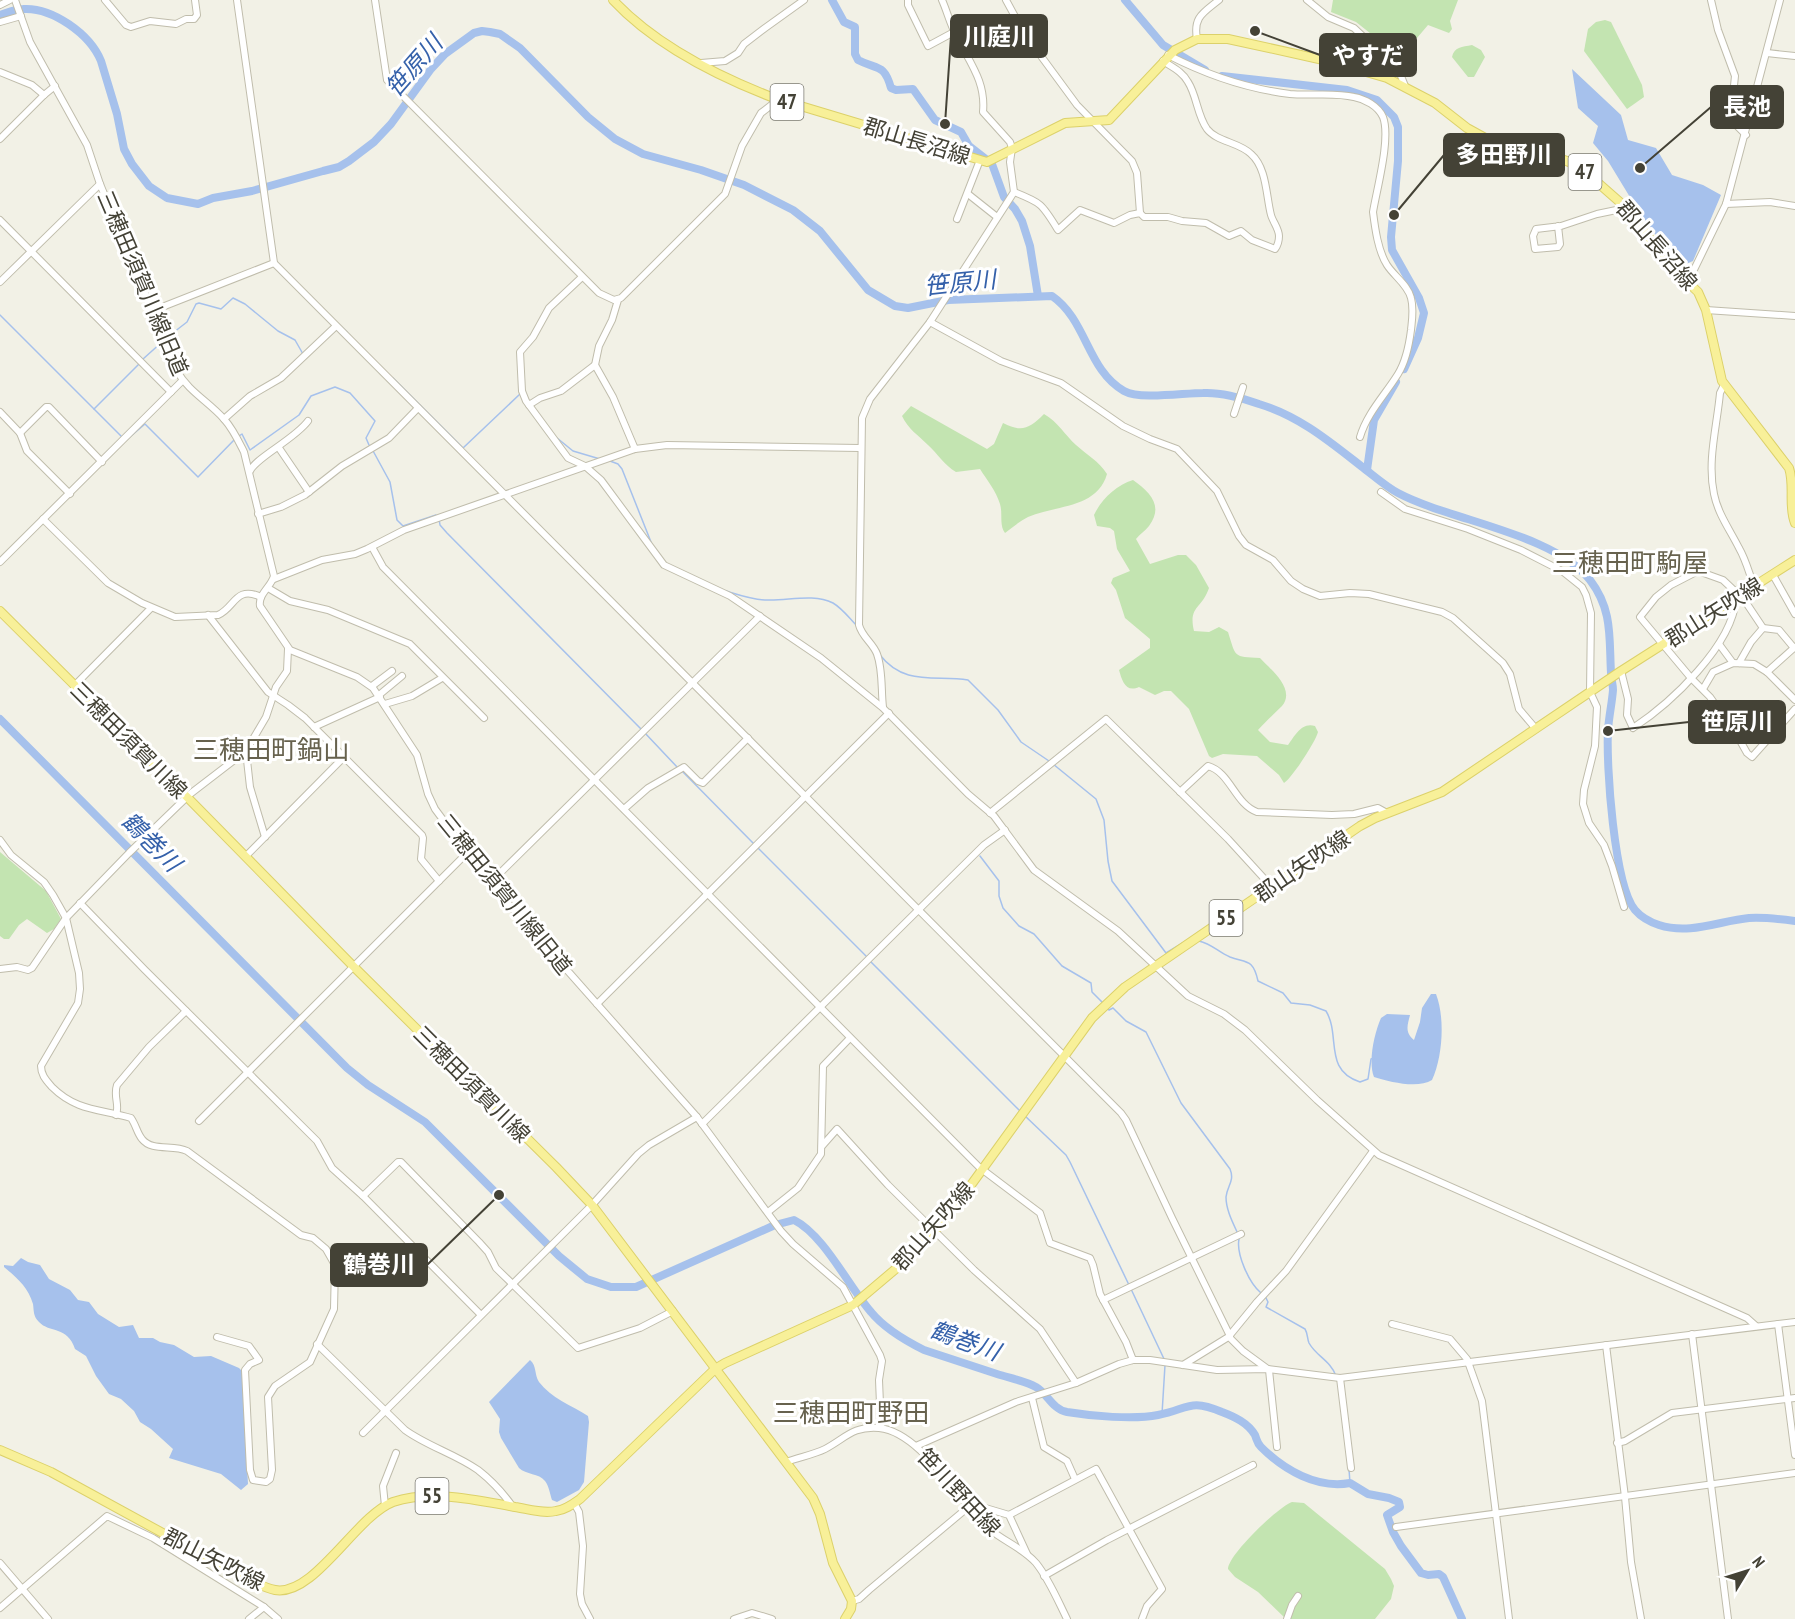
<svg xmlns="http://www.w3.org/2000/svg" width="1795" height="1619" font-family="'PT Sans Narrow','Noto Sans JP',sans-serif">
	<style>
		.green { fill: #c3e4b1 }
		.water { fill: #a6c1ec }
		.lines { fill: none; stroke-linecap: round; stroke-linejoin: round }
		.stream { stroke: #a6c1ec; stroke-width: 1.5 }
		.river { stroke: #a6c1ec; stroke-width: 8 }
		.minor-casing { stroke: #c0bdac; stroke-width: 8 }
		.major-casing { stroke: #dcd16a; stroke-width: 10 }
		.minor { stroke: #fff; stroke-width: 6 }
		.major { stroke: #f8f099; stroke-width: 8 }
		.labels { text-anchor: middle; stroke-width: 6; stroke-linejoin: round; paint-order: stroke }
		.shield { fill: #fff; stroke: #7c7b72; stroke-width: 1.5 }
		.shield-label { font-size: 21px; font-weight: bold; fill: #444236 }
		.street-label { font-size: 22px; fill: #444236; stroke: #fff }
		.water-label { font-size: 24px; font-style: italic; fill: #3561aa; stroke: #fff }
		.quarter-label { font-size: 26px; fill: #67624e; stroke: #fff }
		.leader { fill: none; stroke: #444236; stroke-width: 2 }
		.callout-dot { fill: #444236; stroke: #fff; stroke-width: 2 }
		.callout { fill: #444236; stroke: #444236; stroke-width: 2 }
		.callout-label { font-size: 24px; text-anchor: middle; font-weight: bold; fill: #fff }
	</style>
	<rect width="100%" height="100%" fill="#f2f1e6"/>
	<g class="green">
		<polygon points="1333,0 1458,0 1450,21 1452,29 1449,33 1428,25 1411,45 1405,44 1388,34 1375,37 1356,22 1331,12"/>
		<polygon points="1605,20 1611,22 1642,85 1644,97 1627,109 1584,51 1588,29 1596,22"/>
		<path d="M1472,45L1481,50L1485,57L1474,77H1468L1452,57C1454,47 1462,47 1472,45Z"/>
		<path d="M911,406L987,449L994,444L1003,423C1022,433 1030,428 1044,414C1058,422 1065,435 1076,445C1087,455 1099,461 1107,474C1097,509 1055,505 1028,517C1020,521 1013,527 1005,533C999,525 1003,514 1000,504C996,491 987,480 980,469L956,472C944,465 938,454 928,445C918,435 908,429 902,416Z"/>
		<path d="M1133,480C1150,492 1164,506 1149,526C1145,531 1140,534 1136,539L1150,564L1178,555H1186L1196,565L1209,588C1202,609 1188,606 1194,631L1209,632L1219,627L1228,632C1236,657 1233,657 1260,658C1271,670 1296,689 1282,706C1274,714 1265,722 1258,730L1270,742L1288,745C1295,736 1301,722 1315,726L1318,732C1316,741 1292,778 1284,783L1279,775L1257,756L1223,754L1212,758L1209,756L1189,709L1171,691H1164L1155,695L1139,687C1126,693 1122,681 1119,670L1150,648V639L1125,618L1116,590L1111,583L1113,578L1130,571L1117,549L1114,531L1110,528L1097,526L1094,515C1101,500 1116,485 1133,480Z"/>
		<polygon points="0,852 46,891 61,919 54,929 47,933 27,919 19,925 9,939 4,939 0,936"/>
		<path d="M1292,1502L1304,1503L1385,1569L1391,1579L1394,1586L1391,1599L1375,1619H1286L1258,1592L1235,1577L1228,1569C1228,1555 1278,1507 1292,1502Z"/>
	</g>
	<g class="water">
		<polygon points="1572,69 1621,115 1628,140 1656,148 1672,175 1703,185 1721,195 1693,261 1679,267 1639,212 1608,161 1593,143 1598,126 1578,108"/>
		<path d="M1431,994H1436C1445,1017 1443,1056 1432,1080C1418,1089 1390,1082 1374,1077C1368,1062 1374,1034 1381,1018L1387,1014L1410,1015C1408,1024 1404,1032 1414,1040L1420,1022L1422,1008Z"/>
		<path d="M21,1258L28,1262L40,1265L49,1279L70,1290L78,1300L89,1302L98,1314L119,1327L133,1325L139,1338H153L160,1342L174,1345L194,1357L211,1356L239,1368L242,1371L248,1484L241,1490L221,1474L169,1458L173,1449L151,1429L140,1422L134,1411L121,1399L109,1394L96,1376L86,1356L75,1349C68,1326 49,1333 39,1322C33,1316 34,1311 33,1304C28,1287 17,1278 4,1267V1265L13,1266Z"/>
		<path d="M530,1360C537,1366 534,1374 539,1382C551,1398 571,1405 588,1416L589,1422L584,1482L579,1490L557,1502L552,1500C550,1494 549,1486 545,1481C539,1473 526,1475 519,1468L501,1438L499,1432L500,1419L489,1402Z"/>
	</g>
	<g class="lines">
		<g class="stream">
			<polyline points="0,315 122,437"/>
			<polyline points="336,322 347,332"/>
			<polyline points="165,339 187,322 196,304 199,303 221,309 233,298 245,304 278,331 295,340 303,354"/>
			<polyline points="143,359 162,342"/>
			<polyline points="393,378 463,448 520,394"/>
			<polyline points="94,409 140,363"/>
			<polyline points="239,436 242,434 250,450 299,415 311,396 335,387 350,393 375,421 366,438 369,445"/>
			<polyline points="557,438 573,451 600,459"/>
			<polyline points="125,441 145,424 198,477 235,439"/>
			<polyline points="372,449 390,482 397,520 403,526 436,515"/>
			<polyline points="610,461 618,464 622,469 651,542"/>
			<polyline points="439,519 440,525 447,533 641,729"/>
			<path d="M726,591C739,595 753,600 767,600C788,601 813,593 833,603C843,609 849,618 857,626"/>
			<path d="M880,655C904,686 935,675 968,680L998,710L1021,742L1049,761"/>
			<polyline points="644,732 678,768"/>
			<polyline points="1053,764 1096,799 1104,820 1108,861 1112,881 1166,953 1186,941"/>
			<polyline points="682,771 754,844"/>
			<polyline points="758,848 866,956"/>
			<polyline points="980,856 999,881 999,896 1003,908 1019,926 1034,934 1062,966 1091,983 1092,992 1104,1004"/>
			<path d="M1199,941C1212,944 1218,952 1230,957C1246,963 1253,958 1258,981L1283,993L1291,1003L1310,1005L1326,1011C1341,1036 1323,1070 1360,1082L1368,1079L1371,1059L1374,1058"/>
			<polyline points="869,960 1021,1112"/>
			<path d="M1107,1007L1109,1010L1113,1008L1126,1021L1146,1032L1181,1103L1230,1169C1235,1181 1227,1186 1226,1197C1226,1210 1233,1223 1238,1234"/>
			<polyline points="1024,1115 1066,1155 1070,1162 1129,1285"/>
			<path d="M1239,1239C1236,1254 1249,1283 1261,1293"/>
			<polyline points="1131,1289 1165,1361"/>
			<path d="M1265,1296L1268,1302L1266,1307L1305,1329C1308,1334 1307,1338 1309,1343C1316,1356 1331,1361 1336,1376"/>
			<polyline points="1162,1414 1165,1365"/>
			<polyline points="1349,1469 1350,1483"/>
		</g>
		<g class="river">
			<path d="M832,0L844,22L855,27V54L858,60C877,70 884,63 891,88L896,90L913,89L935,120L961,132L969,146L992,164L1004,197L1015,209L1022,221L1030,246L1038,296"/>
			<polyline points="1125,0 1163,45 1205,70"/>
			<path d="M0,15C7,13 15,9 23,9C52,7 90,34 101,61L117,114L124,149L132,164L149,186L167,198L198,204L213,198L252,191L323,171L339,167L349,161L374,142L391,124L431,69L445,54L474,33L482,31L490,32L500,34L520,48L588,117L615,139L643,154L701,170L744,185L793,210L820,231L868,290L895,306L908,308L948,300L1052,296C1087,320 1087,370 1124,391C1140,400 1183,393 1203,393C1221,392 1242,398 1259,404C1299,416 1329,441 1361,466C1373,475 1385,486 1398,493C1451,521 1553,533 1590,580C1613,610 1609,638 1611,673C1611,679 1613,684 1613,690C1612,703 1609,716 1608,730C1606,764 1614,885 1635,910C1641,917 1650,922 1659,925C1690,935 1719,921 1749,918C1764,917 1780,919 1795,921"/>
			<polyline points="1222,76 1347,90 1377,100 1394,117 1398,127 1398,161 1391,237 1392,250 1419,298 1424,313 1418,338 1404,369"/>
			<polyline points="1367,470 1374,420 1396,382"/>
			<path d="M0,719L347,1068L368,1085L425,1122L559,1256L587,1279L611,1287H636L775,1225L794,1220C824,1235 849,1287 871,1312C884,1328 906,1341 924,1350C948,1358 973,1366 997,1374C1009,1378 1025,1381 1036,1387C1048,1394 1052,1409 1067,1412C1091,1416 1134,1420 1158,1415C1189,1409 1189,1398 1222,1412C1235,1417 1248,1423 1255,1435C1257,1440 1257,1443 1261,1447C1284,1470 1317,1489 1350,1483L1368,1494L1389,1498L1399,1502L1400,1507L1387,1515L1393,1532L1401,1546L1421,1573L1428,1575L1439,1574L1443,1577L1462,1619"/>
		</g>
		<defs>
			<g id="minor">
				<path d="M15,0L30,42L87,145L100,184L177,371C188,391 209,402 224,419C233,429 238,440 244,452L274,576C271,587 258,594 260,606L290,650L357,677L373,688L417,755L428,794L435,809L490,883L697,1117L781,1231L793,1244L843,1287L880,1355L882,1361L879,1380L881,1428"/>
				<polyline points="105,0 126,25 131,27 150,21 176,24 186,19 194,19 197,15 195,0"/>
				<polyline points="237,0 274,263 1121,1113 1126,1120 1172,1218 1230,1336 1183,1365"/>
				<polyline points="375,0 387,80 599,293 614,300 621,298 725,194 742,146 761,113 774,103 774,98"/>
				<polyline points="908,0 908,5 928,46 954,32"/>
				<polyline points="1006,0 1024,33 1077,105 1132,161 1137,173 1140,213"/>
				<polyline points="1307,0 1328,17 1354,28 1390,62 1401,76 1405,86"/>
				<polyline points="1711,0 1718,30 1735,76 1731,114 1734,123 1746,135"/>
				<polyline points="0,5 10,0"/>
				<polyline points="0,22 21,16"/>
				<path d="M1197,39C1193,17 1203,13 1219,0"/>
				<polyline points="1767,53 1795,56"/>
				<path d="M1168,55C1205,74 1249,89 1290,94C1311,96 1334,92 1354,97C1365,99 1378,106 1383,117C1391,138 1377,188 1373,212C1375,228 1378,251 1387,265C1394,276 1408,285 1411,298C1414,309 1412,320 1411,330C1409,346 1406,361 1398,374C1385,395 1367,413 1360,437"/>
				<polyline points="701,63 725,61 738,53 744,44 765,28 804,0"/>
				<polyline points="0,72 32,85 44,95"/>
				<polyline points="0,139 44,95 55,86"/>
				<path d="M1014,192C1042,203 1042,204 1058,230L1080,210L1114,223L1130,215L1140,213L1144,217H1168L1182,221L1206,223L1229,236L1241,231L1252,240L1275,249C1278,245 1279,241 1279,236C1279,229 1273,222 1271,215C1266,196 1267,168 1251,154C1239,142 1217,142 1207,129C1197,115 1197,96 1188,82C1183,72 1172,67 1163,61"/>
				<polyline points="968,194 997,217"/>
				<polyline points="1726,204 1770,202 1795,206"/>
				<polyline points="957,219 980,160"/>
				<polyline points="0,220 171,392"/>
				<polyline points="1558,226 1560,244 1558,247 1535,249 1533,236 1536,229 1561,226 1597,214 1626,208"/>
				<polyline points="582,277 549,308 533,337 520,352 522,391 526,401 568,458 585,466 601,480 664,565 730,596 821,658 883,708 968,794 994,816 1034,870 1118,931 1188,996 1224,1014 1245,1030 1317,1100 1379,1155 1729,1310 1747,1318 1756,1326"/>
				<polyline points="0,282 100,184"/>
				<polyline points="1688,282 1726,204 1780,0"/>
				<polyline points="1706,310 1795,316"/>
				<polyline points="152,311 274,263"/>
				<polyline points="930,322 1001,361 1061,383 1123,426 1150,439 1177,449 1217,491 1239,536 1246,545 1273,560 1291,581 1303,589 1320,596 1350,593 1369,594 1442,612 1453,618 1503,663 1510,674 1519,709 1536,729"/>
				<polyline points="595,365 599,346 612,320 618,300"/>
				<path d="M1724,385L1720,393C1717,426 1707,461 1714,494C1718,514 1730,530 1739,548C1746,560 1749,573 1754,586"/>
				<polyline points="529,405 540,398 561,391 595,365 613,397 635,449"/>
				<polyline points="0,412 20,433 27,451 70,494"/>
				<polyline points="1234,414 1243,387"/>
				<polyline points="224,419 250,396 281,378 336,326"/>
				<polyline points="20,433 46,407 49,407 102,462"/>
				<polyline points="279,448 309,492"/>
				<path d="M250,471C255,458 295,439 308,421"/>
				<polyline points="1381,492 1405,509 1468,529 1521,550 1562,571 1582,587 1586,595 1591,613 1590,692 1597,707 1595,746 1584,790 1583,804 1589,823 1604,845 1612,866 1624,907"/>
				<polyline points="258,514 281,507 305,495 342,466 389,438 418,408"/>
				<path d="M43,519L108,583L142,603L175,617L218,615C235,608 235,585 261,597"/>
				<polyline points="372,547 383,567 979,1167 1040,1213 1050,1243 1090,1258 1093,1265 1100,1294 1126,1342 1133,1360"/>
				<polyline points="0,562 182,381"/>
				<polyline points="1773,575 1795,614"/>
				<polyline points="274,579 322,560 355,554 367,549 404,530 635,449 667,445 860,448"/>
				<polyline points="268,588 290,601 328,610 410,644 484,718"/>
				<polyline points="1740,596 1723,580 1698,571 1671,585 1656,597 1640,617 1691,678 1710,697 1738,737 1747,753 1752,757 1795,709"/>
				<polyline points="208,615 268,692 288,705 305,718 422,835 423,838 421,859 439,881"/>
				<polyline points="1763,628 1779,630 1794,648"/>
				<polyline points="1719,644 1733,663"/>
				<polyline points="1739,663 1751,642 1763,628 1741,595"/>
				<path d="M1621,671L1628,699L1627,715L1633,728C1671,703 1732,646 1736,599"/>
				<polyline points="1767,672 1795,647"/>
				<polyline points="74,686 151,608"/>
				<polyline points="372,686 392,671"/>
				<polyline points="1703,689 1713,672 1733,663 1754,664 1767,672 1795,700"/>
				<polyline points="379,695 402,676"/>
				<polyline points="385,704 412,696 442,678"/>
				<path d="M883,707C881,691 883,670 877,654C873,643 862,637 859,625L862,418L870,399L930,322L1014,192L1010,162L1012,148L1010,142L983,112C986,81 969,62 956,35C950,24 947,11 942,0"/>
				<polyline points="314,727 380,697"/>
				<polyline points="246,751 250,787 265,837"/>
				<path d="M1180,792L1208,766C1230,772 1235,804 1257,812L1332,815L1354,814L1378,808L1387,813"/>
				<polyline points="624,809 648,788 684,767 698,781 703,783 748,738"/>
				<polyline points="990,813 1106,719 1228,839 1271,886"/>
				<path d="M0,840L11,855L44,882L53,895L66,918L79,973L80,989L78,1003L41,1066C41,1075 46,1080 52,1087C76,1111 100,1109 131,1118C136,1125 137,1133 142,1139C152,1152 173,1144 187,1151L301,1235L313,1238L326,1249L335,1265L334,1309L310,1362L275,1386L268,1397L272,1470L270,1479L266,1482L253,1480L250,1470L245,1370L250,1364L259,1360L249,1346L217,1337"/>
				<polyline points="246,856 344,757"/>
				<polyline points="490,883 760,616"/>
				<polyline points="80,903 145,970 317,1141 332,1168 363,1196 481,1315"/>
				<polyline points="0,969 17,967 28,970 32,968 66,918 129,853 190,794 246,751 266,717 276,687 287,671 288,649"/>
				<polyline points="597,1004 889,713"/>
				<path d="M116,1115C120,1105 113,1096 117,1085L149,1047L186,1011"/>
				<polyline points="199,1121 467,853"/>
				<polyline points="702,1124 984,845 1005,830"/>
				<polyline points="822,1146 837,1129 888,1185 974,1270 1040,1329 1076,1383"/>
				<polyline points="363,1196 398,1162 401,1162 479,1242 488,1252 496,1268 578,1348 640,1328 673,1311"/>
				<polyline points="768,1212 798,1188 821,1154 823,1066 850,1038"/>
				<polyline points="1103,1300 1241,1234"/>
				<polyline points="1392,1324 1450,1339 1467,1359 1482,1401 1509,1619"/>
				<polyline points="1778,1324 1795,1455"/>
				<polyline points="1692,1334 1728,1619"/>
				<polyline points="1230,1335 1257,1302 1286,1271 1373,1151"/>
				<polyline points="1230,1338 1243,1351 1269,1370 1277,1447"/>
				<path d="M317,1344L405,1430C427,1446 455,1454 478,1470C491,1480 503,1493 513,1507"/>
				<polyline points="1606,1345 1625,1497 1631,1562 1641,1619"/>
				<polyline points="1340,1378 1351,1468"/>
				<polyline points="1032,1398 1044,1447 1067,1461 1075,1479"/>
				<polyline points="363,1433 592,1205 638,1154 649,1145 697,1117"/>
				<polyline points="1617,1443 1625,1441 1672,1413 1795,1398"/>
				<polyline points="916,1446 1016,1402 1076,1383 1119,1364 1133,1360 1150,1360 1217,1370 1268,1369 1340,1378 1795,1322"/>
				<path d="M786,1462C799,1457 813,1455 825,1449C846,1438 852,1426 879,1428C921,1432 958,1500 988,1528C1003,1541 1023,1548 1036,1563C1049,1579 1058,1601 1067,1619"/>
				<polyline points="574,1503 579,1512 583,1546 580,1594 582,1604 590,1619"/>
				<polyline points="385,1506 383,1486 396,1453"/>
				<polyline points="1009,1515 1096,1469 1162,1589 1147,1606 1142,1619"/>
				<polyline points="1396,1527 1795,1473"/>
				<polyline points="0,1563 48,1619"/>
				<polyline points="1044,1576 1107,1540 1253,1465"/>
				<polyline points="852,1601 859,1599 869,1590 972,1504 1009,1515 1027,1554"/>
				<polyline points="0,1608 107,1516 153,1538 264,1607 278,1619"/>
				<polyline points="249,1619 264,1607"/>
				<polyline points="734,1619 752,1613 772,1619"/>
				<polyline points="1287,1619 1292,1605 1298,1596"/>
			</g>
			<g id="major">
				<path d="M613,0C655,45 717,76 774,98L987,162L1065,123L1109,120L1175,50L1197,39H1228L1328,61L1387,78L1435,103L1467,128L1487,139L1559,158L1574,164L1589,175L1622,204L1673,268L1698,292L1706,310L1722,381L1789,468C1795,486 1788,506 1795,523"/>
				<polyline points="0,611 187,797 354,967 556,1167 592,1205 813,1498 820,1514 833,1563 852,1601 851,1609 845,1619"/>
				<path d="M0,1450L51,1472L245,1578C255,1582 264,1588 275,1590C314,1597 356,1516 393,1502C432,1489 476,1500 515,1507C528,1509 543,1514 556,1511C565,1510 573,1504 580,1499L715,1369L725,1363L853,1305L911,1256L937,1228L971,1185L1092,1018L1125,987L1360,826L1375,818L1442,792L1621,671L1795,560"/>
			</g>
		</defs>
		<use href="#minor" class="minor-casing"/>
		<use href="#major" class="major-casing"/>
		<use href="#minor" class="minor"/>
		<use href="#major" class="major"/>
	</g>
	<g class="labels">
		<g class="shield">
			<rect x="770.5" y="84" width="33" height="36" rx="4.5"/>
			<rect x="1568.5" y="154" width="33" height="36" rx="4.5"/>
			<rect x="1209.5" y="900" width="33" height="36" rx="4.5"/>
			<rect x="415.5" y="1478" width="33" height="36" rx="4.5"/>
		</g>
		<g class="shield-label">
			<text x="787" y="109">47</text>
			<text x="1585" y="179">47</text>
			<text x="1226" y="925">55</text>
			<text x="432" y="1503">55</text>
		</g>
		<g class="street-label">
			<text transform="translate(917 141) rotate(17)" y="8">郡山長沼線</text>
			<text transform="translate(1657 245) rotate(49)" y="8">郡山長沼線</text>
			<text transform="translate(143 283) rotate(67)" y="8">三穂田須賀川線旧道</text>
			<text transform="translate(1714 612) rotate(-32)" y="8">郡山矢吹線</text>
			<text transform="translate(129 740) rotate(45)" y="8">三穂田須賀川線</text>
			<text transform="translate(1302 866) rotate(-34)" y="8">郡山矢吹線</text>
			<text transform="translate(505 894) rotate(51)" y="8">三穂田須賀川線旧道</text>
			<text transform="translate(472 1084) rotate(45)" y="8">三穂田須賀川線</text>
			<text transform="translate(933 1226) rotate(-48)" y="8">郡山矢吹線</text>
			<text transform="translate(959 1492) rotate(47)" y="8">笹川野田線</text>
			<text transform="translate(214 1559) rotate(27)" y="8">郡山矢吹線</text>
		</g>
		<g class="water-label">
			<text transform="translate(414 66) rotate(-49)" y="8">笹原川</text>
			<text transform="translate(960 283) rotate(-6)" y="8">笹原川</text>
			<text transform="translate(151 842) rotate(45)" y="8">鶴巻川</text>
			<text transform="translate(965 1341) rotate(20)" y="8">鶴巻川</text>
		</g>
		<g class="quarter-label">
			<text x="1630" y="572">三穂田町駒屋</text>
			<text x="271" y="759">三穂田町鍋山</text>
			<text x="851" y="1422">三穂田町野田</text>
		</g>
	</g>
	<path class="leader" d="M945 124L951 36M1255 31L1320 55M1640 168L1711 107M1394 215L1444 155M1608 731L1689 722M499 1195L427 1265"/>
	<g class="callout-dot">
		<circle cx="945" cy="124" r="6"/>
		<circle cx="1255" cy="31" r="6"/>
		<circle cx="1640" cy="168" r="6"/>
		<circle cx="1394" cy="215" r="6"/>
		<circle cx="1608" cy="731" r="6"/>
		<circle cx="499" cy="1195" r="6"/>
	</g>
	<g class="callout">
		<rect x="951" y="15" width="96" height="42" rx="6"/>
		<rect x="1320" y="34" width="96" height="42" rx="6"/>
		<rect x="1711" y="86" width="72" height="42" rx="6"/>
		<rect x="1444" y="134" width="120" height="42" rx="6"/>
		<rect x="1689" y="701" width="96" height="42" rx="6"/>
		<rect x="331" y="1244" width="96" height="42" rx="6"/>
	</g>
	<g class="callout-label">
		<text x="999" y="45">川庭川</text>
		<text x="1368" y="64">やすだ</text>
		<text x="1747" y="115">長池</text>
		<text x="1504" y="163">多田野川</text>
		<text x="1737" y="730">笹原川</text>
		<text x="379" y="1273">鶴巻川</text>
	</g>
	<g transform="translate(1747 1571) rotate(52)" stroke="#ffffff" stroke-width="4.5" paint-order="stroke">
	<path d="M0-4.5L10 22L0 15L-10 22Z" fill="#444236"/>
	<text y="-9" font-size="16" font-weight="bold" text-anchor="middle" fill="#444236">N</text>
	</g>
</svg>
